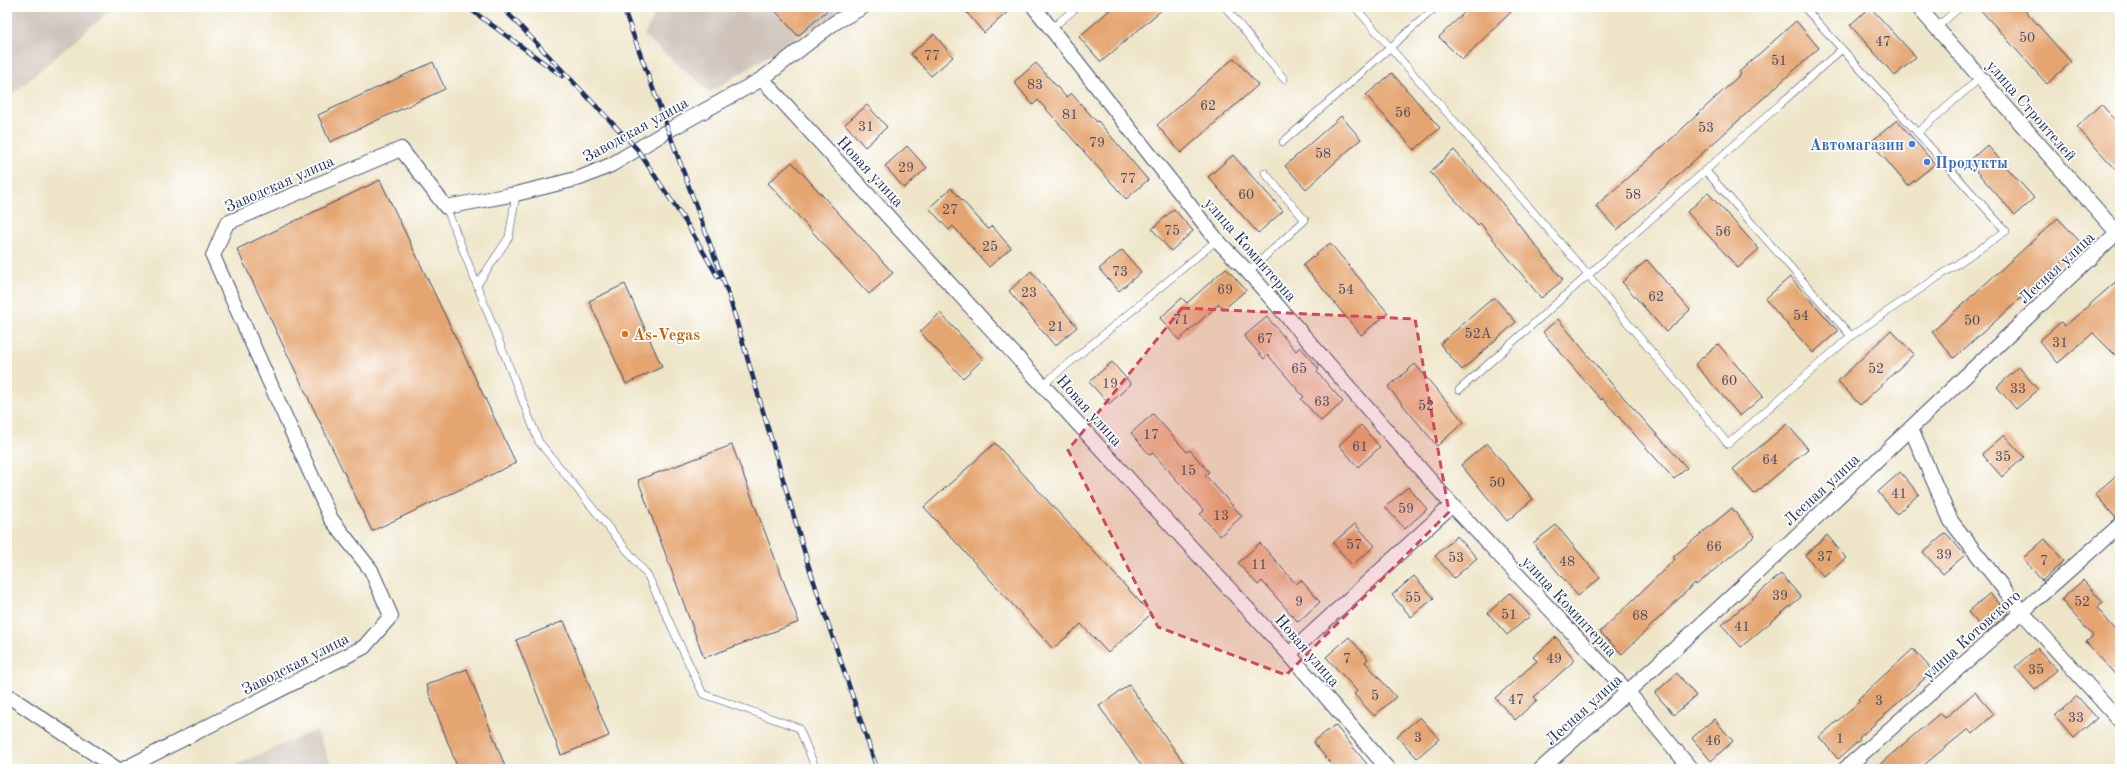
<svg xmlns="http://www.w3.org/2000/svg" width="2127" height="776" font-family="'Old Standard TT',serif">
	<style>
		.industrial { fill: #cec2b9 }
		.building { fill: #e5a571 }
		.lines { fill: none; stroke-linecap: round; stroke-linejoin: round }
		.lane-casing { stroke: #3b4a6e; stroke-width: 8 }
		.street-casing { stroke: #3b4a6e; stroke-width: 16 }
		.lane { stroke: #fff; stroke-width: 7 }
		.street { stroke: #fff; stroke-width: 14 }
		.rail-casing { stroke: #1b2f5e; stroke-width: 4.5 }
		.rail { stroke: #fff; stroke-width: 3; stroke-dasharray: 9; stroke-linecap: butt }
		.marked { fill: #d1495b; fill-opacity: 0.2; stroke: #d1495b; stroke-width: 3; stroke-dasharray: 8 5; stroke-linejoin: round }
		.shop-dot { fill: #3f7fe0; stroke: #fff; stroke-width: 1.5 }
		.food-dot { fill: #e8710a; stroke: #fff; stroke-width: 1.5 }
		.labels { text-anchor: middle; stroke-width: 3.5; stroke-linejoin: round; paint-order: stroke }
		.number-label { font-size: 14px; fill: #4e4c63 }
		.street-label { font-size: 16px; fill: #1b2f5e; stroke: #fff }
		.shop-label { font-size: 16px; font-weight: bold; fill: #366cbe; stroke: #fff; text-anchor: end }
		.food-label { font-size: 16px; font-weight: bold; fill: #c56008; stroke: #fff; text-anchor: start }
	</style>
	<rect width="100%" height="100%" fill="#fff"/>
	<filter id="ink" filterUnits="userSpaceOnUse"><feTurbulence type="fractalNoise" baseFrequency=".025" numOctaves="2"/><feDisplacementMap in="SourceGraphic" scale="8" xChannelSelector="R" yChannelSelector="G"/><feConvolveMatrix kernelMatrix="1 2 1 2 8 2 1 2 1" color-interpolation-filters="sRGB"/></filter>
	<filter id="wash" filterUnits="userSpaceOnUse"><feTurbulence type="fractalNoise" baseFrequency=".012" numOctaves="4" result="noise"/><feDisplacementMap in="SourceGraphic" scale="16" xChannelSelector="R" yChannelSelector="G"/><feGaussianBlur stdDeviation="0.9" result="paint"/><feColorMatrix in="noise" values="0 0 0 0 0 0 0 0 0 0 0 0 0 0 0 0 0 1.4 0 .05"/><feComposite in="paint" operator="in"/></filter>
	<g filter="url(#wash)">
		<rect width="100%" height="100%" fill="#eee5c8"/>
		<g class="industrial">
			<polygon points="7,7 114,7 7,99"/>
			<polygon points="659,7 847,7 710,92 644,36"/>
			<polygon points="316,730 333,769 226,769"/>
		</g>
		<g id="blocks">
			<g class="building">
				<polygon points="772,7 831,7 798,36"/>
				<polygon points="962,7 1013,7 984,33"/>
				<polygon points="1113,7 1165,7 1101,62 1079,37"/>
				<polygon points="1470,7 1516,7 1462,60 1439,37"/>
				<polygon points="1870,7 1916,57 1895,76 1850,25"/>
				<polygon points="1978,7 2022,7 2071,62 2047,84"/>
				<polygon points="1796,21 1819,48 1617,230 1596,206 1668,142 1741,74 1739,72"/>
				<polygon points="934,34 953,57 931,76 911,54"/>
				<polygon points="1234,58 1258,85 1181,153 1157,125"/>
				<polygon points="433,62 445,89 330,142 318,115"/>
				<polygon points="1036,63 1066,97 1071,93 1097,122 1098,121 1148,180 1126,199 1038,100 1033,105 1014,82"/>
				<polygon points="1392,73 1440,128 1414,150 1366,95"/>
				<polygon points="2101,104 2120,125 2120,174 2077,127"/>
				<polygon points="867,105 887,127 865,147 845,124"/>
				<polygon points="1341,116 1361,139 1306,189 1285,166"/>
				<polygon points="1897,120 1935,164 1908,186 1871,142"/>
				<polygon points="1987,145 2034,198 2015,215 1968,162"/>
				<polygon points="907,146 927,168 904,188 885,166"/>
				<polygon points="1454,150 1502,203 1563,280 1541,298 1480,223 1478,225 1430,172"/>
				<polygon points="1233,155 1283,211 1258,233 1208,177"/>
				<polygon points="792,162 893,273 869,294 768,183"/>
				<polygon points="380,180 516,463 372,531 237,249"/>
				<polygon points="951,188 988,229 992,226 1011,248 989,267 953,226 949,230 929,208"/>
				<polygon points="1708,193 1759,249 1738,268 1687,212"/>
				<polygon points="1174,209 1193,231 1171,251 1152,229"/>
				<polygon points="2058,218 2082,244 1954,358 1932,332"/>
				<polygon points="1330,243 1388,313 1361,335 1303,265"/>
				<polygon points="1122,250 1141,272 1119,291 1099,269"/>
				<polygon points="1647,260 1690,310 1666,332 1622,282"/>
				<polygon points="1226,268 1246,290 1224,309 1219,304 1179,340 1160,318 1182,298 1187,303"/>
				<polygon points="1031,271 1077,327 1055,346 1009,291"/>
				<polygon points="1790,277 1838,331 1813,353 1765,299"/>
				<polygon points="2120,278 2120,360 2093,333 2058,363 2039,341 2061,322 2065,326"/>
				<polygon points="625,284 662,367 626,384 589,301"/>
				<polygon points="1494,297 1516,322 1462,370 1440,344"/>
				<polygon points="940,313 983,359 963,378 920,332"/>
				<polygon points="1267,317 1296,351 1300,347 1319,369 1317,372 1343,402 1321,421 1301,399 1304,397 1268,355 1264,359 1244,336"/>
				<polygon points="1558,319 1615,388 1687,468 1674,479 1602,398 1601,400 1543,332"/>
				<polygon points="1891,330 1914,354 1860,405 1838,381"/>
				<polygon points="1718,344 1763,396 1740,416 1695,364"/>
				<polygon points="1112,362 1131,384 1109,404 1089,382"/>
				<polygon points="1415,364 1464,422 1437,446 1388,387"/>
				<polygon points="2019,367 2038,390 2016,409 1997,387"/>
				<polygon points="1153,414 1187,452 1190,450 1209,472 1205,475 1242,516 1220,536 1200,514 1204,511 1153,453 1150,455 1131,433"/>
				<polygon points="1787,424 1808,449 1754,494 1733,469"/>
				<polygon points="1361,425 1380,447 1358,467 1339,445"/>
				<polygon points="2004,435 2024,457 2002,477 1982,454"/>
				<polygon points="995,443 1151,614 1108,653 1081,624 1053,649 924,507"/>
				<polygon points="1487,443 1533,499 1507,521 1461,465"/>
				<polygon points="732,445 799,622 704,658 638,480"/>
				<polygon points="1900,472 1919,494 1897,514 1878,492"/>
				<polygon points="2120,472 2120,517 2116,518 2095,494"/>
				<polygon points="1408,487 1427,509 1405,529 1385,507"/>
				<polygon points="1732,508 1755,536 1696,585 1695,583 1622,654 1600,632 1675,559 1673,557"/>
				<polygon points="1355,524 1375,546 1352,565 1333,543"/>
				<polygon points="1556,525 1600,578 1578,596 1533,543"/>
				<polygon points="1946,533 1965,555 1943,574 1923,552"/>
				<polygon points="1827,535 1846,558 1824,577 1805,555"/>
				<polygon points="1457,536 1477,558 1454,578 1435,556"/>
				<polygon points="2045,539 2064,561 2042,581 2023,558"/>
				<polygon points="1260,543 1296,584 1301,580 1320,602 1298,622 1262,581 1258,585 1238,563"/>
				<polygon points="1781,574 1801,597 1741,647 1722,625"/>
				<polygon points="1414,576 1434,598 1411,617 1392,595"/>
				<polygon points="2083,580 2103,603 2097,608 2120,635 2120,680 2086,642 2093,636 2061,600"/>
				<polygon points="1510,593 1530,616 1507,635 1488,613"/>
				<polygon points="1990,593 2008,613 1986,633 1968,612"/>
				<polygon points="564,621 609,736 561,755 516,640"/>
				<polygon points="1349,637 1368,659 1365,662 1396,697 1374,716 1354,694 1357,691 1326,657"/>
				<polygon points="1556,637 1575,660 1534,697 1537,700 1515,720 1495,698 1537,661 1533,657"/>
				<polygon points="2037,648 2057,670 2035,690 2015,667"/>
				<polygon points="1913,649 1933,671 1859,738 1860,740 1838,759 1819,737 1860,701 1858,699"/>
				<polygon points="467,669 506,769 458,769 426,685"/>
				<polygon points="1677,673 1696,696 1674,715 1655,693"/>
				<polygon points="1129,685 1188,769 1144,769 1099,706"/>
				<polygon points="1975,692 1994,714 1972,734 1968,729 1919,769 1874,769 1940,713 1945,718"/>
				<polygon points="2077,696 2097,718 2074,738 2055,716"/>
				<polygon points="1420,717 1439,739 1417,758 1397,736"/>
				<polygon points="1714,719 1733,741 1711,761 1692,738"/>
				<polygon points="1335,725 1371,769 1335,769 1313,742"/>
			</g>
		</g>
	</g>
	<g filter="url(#ink)">
		<use href="#blocks" fill-opacity="0" stroke="#3b4a6e" stroke-width="1"/>
		<g class="lines">
			<defs>
				<g id="lane">
					<polyline points="1225,7 1284,79"/>
					<polyline points="1355,7 1588,275 1728,444 1851,336"/>
					<polyline points="1936,28 1960,7"/>
					<polyline points="1051,29 1077,7"/>
					<polyline points="1917,133 1980,78"/>
					<polyline points="1283,142 1436,7"/>
					<polyline points="1705,170 1851,336 2006,231 1842,49"/>
					<polyline points="446,207 539,442 648,576 703,694 799,728 816,769"/>
					<polyline points="1248,272 1305,220 1265,173"/>
					<polyline points="477,285 509,237 516,194"/>
					<polyline points="1044,384 1217,240"/>
					<polyline points="1459,390 1842,49 1804,7"/>
				</g>
				<g id="street">
					<polyline points="1034,7 1217,240 1248,272 1452,505 1628,692 1691,769"/>
					<polyline points="1918,7 2120,236"/>
					<polyline points="762,79 1289,654 1388,769"/>
					<polyline points="1911,429 1951,521 2022,612 2120,721"/>
					<polyline points="1289,654 1452,505"/>
					<polyline points="7,695 117,769"/>
					<polyline points="124,769 364,647 391,616 371,570 331,519 213,256 227,223 401,149 446,207 516,194 580,178 611,165 669,130 762,79 834,23 863,7"/>
					<path d="M1541,769C1739,595 1927,411 2120,230"/>
					<polyline points="1845,769 2120,525"/>
				</g>
			</defs>
			<use href="#lane" class="lane-casing"/>
			<use href="#street" class="street-casing"/>
			<use href="#lane" class="lane"/>
			<use href="#street" class="street"/>
			<defs>
				<g id="rail">
					<polyline points="467,7 562,76"/>
					<polyline points="502,7 637,149 687,224 718,277"/>
					<polyline points="623,7 729,296 808,564 877,769"/>
				</g>
			</defs>
			<use href="#rail" class="rail-casing"/>
			<use href="#rail" class="rail"/>
		</g>
	</g>
	<path class="marked" d="M1182,308L1415,319L1449,512L1286,675L1158,627L1068,450Z"/>
	<g class="shop-dot">
		<circle cx="1912" cy="144" r="4"/>
		<circle cx="1927" cy="162" r="4"/>
	</g>
	<circle class="food-dot" cx="625" cy="334" r="4"/>
	<g class="labels">
		<g class="number-label">
			<text x="2027" y="42">50</text>
			<text x="1883" y="46">47</text>
			<text x="932" y="60">77</text>
			<text x="1779" y="65">51</text>
			<text x="1035" y="89">83</text>
			<text x="1208" y="110">62</text>
			<text x="1403" y="117">56</text>
			<text x="1070" y="119">81</text>
			<text x="866" y="131">31</text>
			<text x="1706" y="132">53</text>
			<text x="1097" y="147">79</text>
			<text x="1323" y="158">58</text>
			<text x="906" y="172">29</text>
			<text x="1128" y="183">77</text>
			<text x="1246" y="199">60</text>
			<text x="1633" y="199">58</text>
			<text x="950" y="214">27</text>
			<text x="1172" y="235">75</text>
			<text x="1723" y="236">56</text>
			<text x="990" y="251">25</text>
			<text x="1120" y="276">73</text>
			<text x="1225" y="294">69</text>
			<text x="1346" y="294">54</text>
			<text x="1029" y="297">23</text>
			<text x="1656" y="301">62</text>
			<text x="1801" y="320">54</text>
			<text x="1181" y="324">71</text>
			<text x="1972" y="325">50</text>
			<text x="1056" y="331">21</text>
			<text x="1478" y="338">52А</text>
			<text x="1265" y="343">67</text>
			<text x="2060" y="347">31</text>
			<text x="1299" y="373">65</text>
			<text x="1876" y="373">52</text>
			<text x="1729" y="385">60</text>
			<text x="1110" y="388">19</text>
			<text x="2018" y="393">33</text>
			<text x="1322" y="406">63</text>
			<text x="1426" y="410">52</text>
			<text x="1151" y="439">17</text>
			<text x="1360" y="451">61</text>
			<text x="2003" y="461">35</text>
			<text x="1770" y="464">64</text>
			<text x="1188" y="475">15</text>
			<text x="1497" y="487">50</text>
			<text x="1899" y="498">41</text>
			<text x="1406" y="513">59</text>
			<text x="1221" y="520">13</text>
			<text x="1354" y="549">57</text>
			<text x="1714" y="551">66</text>
			<text x="1944" y="559">39</text>
			<text x="1825" y="561">37</text>
			<text x="1456" y="562">53</text>
			<text x="2044" y="565">7</text>
			<text x="1567" y="566">48</text>
			<text x="1259" y="569">11</text>
			<text x="1780" y="600">39</text>
			<text x="1413" y="602">55</text>
			<text x="1299" y="606">9</text>
			<text x="2082" y="606">52</text>
			<text x="1509" y="619">51</text>
			<text x="1640" y="620">68</text>
			<text x="1742" y="631">41</text>
			<text x="1347" y="663">7</text>
			<text x="1554" y="663">49</text>
			<text x="2036" y="674">35</text>
			<text x="1375" y="700">5</text>
			<text x="1516" y="704">47</text>
			<text x="1879" y="705">3</text>
			<text x="2076" y="722">33</text>
			<text x="1418" y="742">3</text>
			<text x="1840" y="743">1</text>
			<text x="1713" y="745">46</text>
		</g>
		<g class="street-label">
			<text transform="translate(2032 110) rotate(49)" y="6">улица Строителей</text>
			<text transform="translate(635 129) rotate(-29)" y="6">Заводская улица</text>
			<text transform="translate(871 171) rotate(47)" y="6">Новая улица</text>
			<text transform="translate(279 183) rotate(-24)" y="6">Заводская улица</text>
			<text transform="translate(1251 249) rotate(49)" y="6">улица Коминтерна</text>
			<text transform="translate(2056 267) rotate(-43)" y="6">Лесная улица</text>
			<text transform="translate(1090 410) rotate(48)" y="6">Новая улица</text>
			<text transform="translate(1821 489) rotate(-43)" y="6">Лесная улица</text>
			<text transform="translate(1570 606) rotate(47)" y="6">улица Коминтерна</text>
			<text transform="translate(1971 634) rotate(-42)" y="6">улица Котовского</text>
			<text transform="translate(1308 650) rotate(49)" y="6">Новая улица</text>
			<text transform="translate(295 663) rotate(-27)" y="6">Заводская улица</text>
			<text transform="translate(1583 709) rotate(-42)" y="6">Лесная улица</text>
		</g>
		<g class="shop-label">
			<text x="1904" y="150">Автомагазин</text>
			<text x="1935" y="168" text-anchor="start">Продукты</text>
		</g>
		<g class="food-label">
			<text x="633" y="340">As-Vegas</text>
		</g>
	</g>
	<rect width="2127" height="776" fill="none" stroke="#fff" stroke-width="24"/>
</svg>
